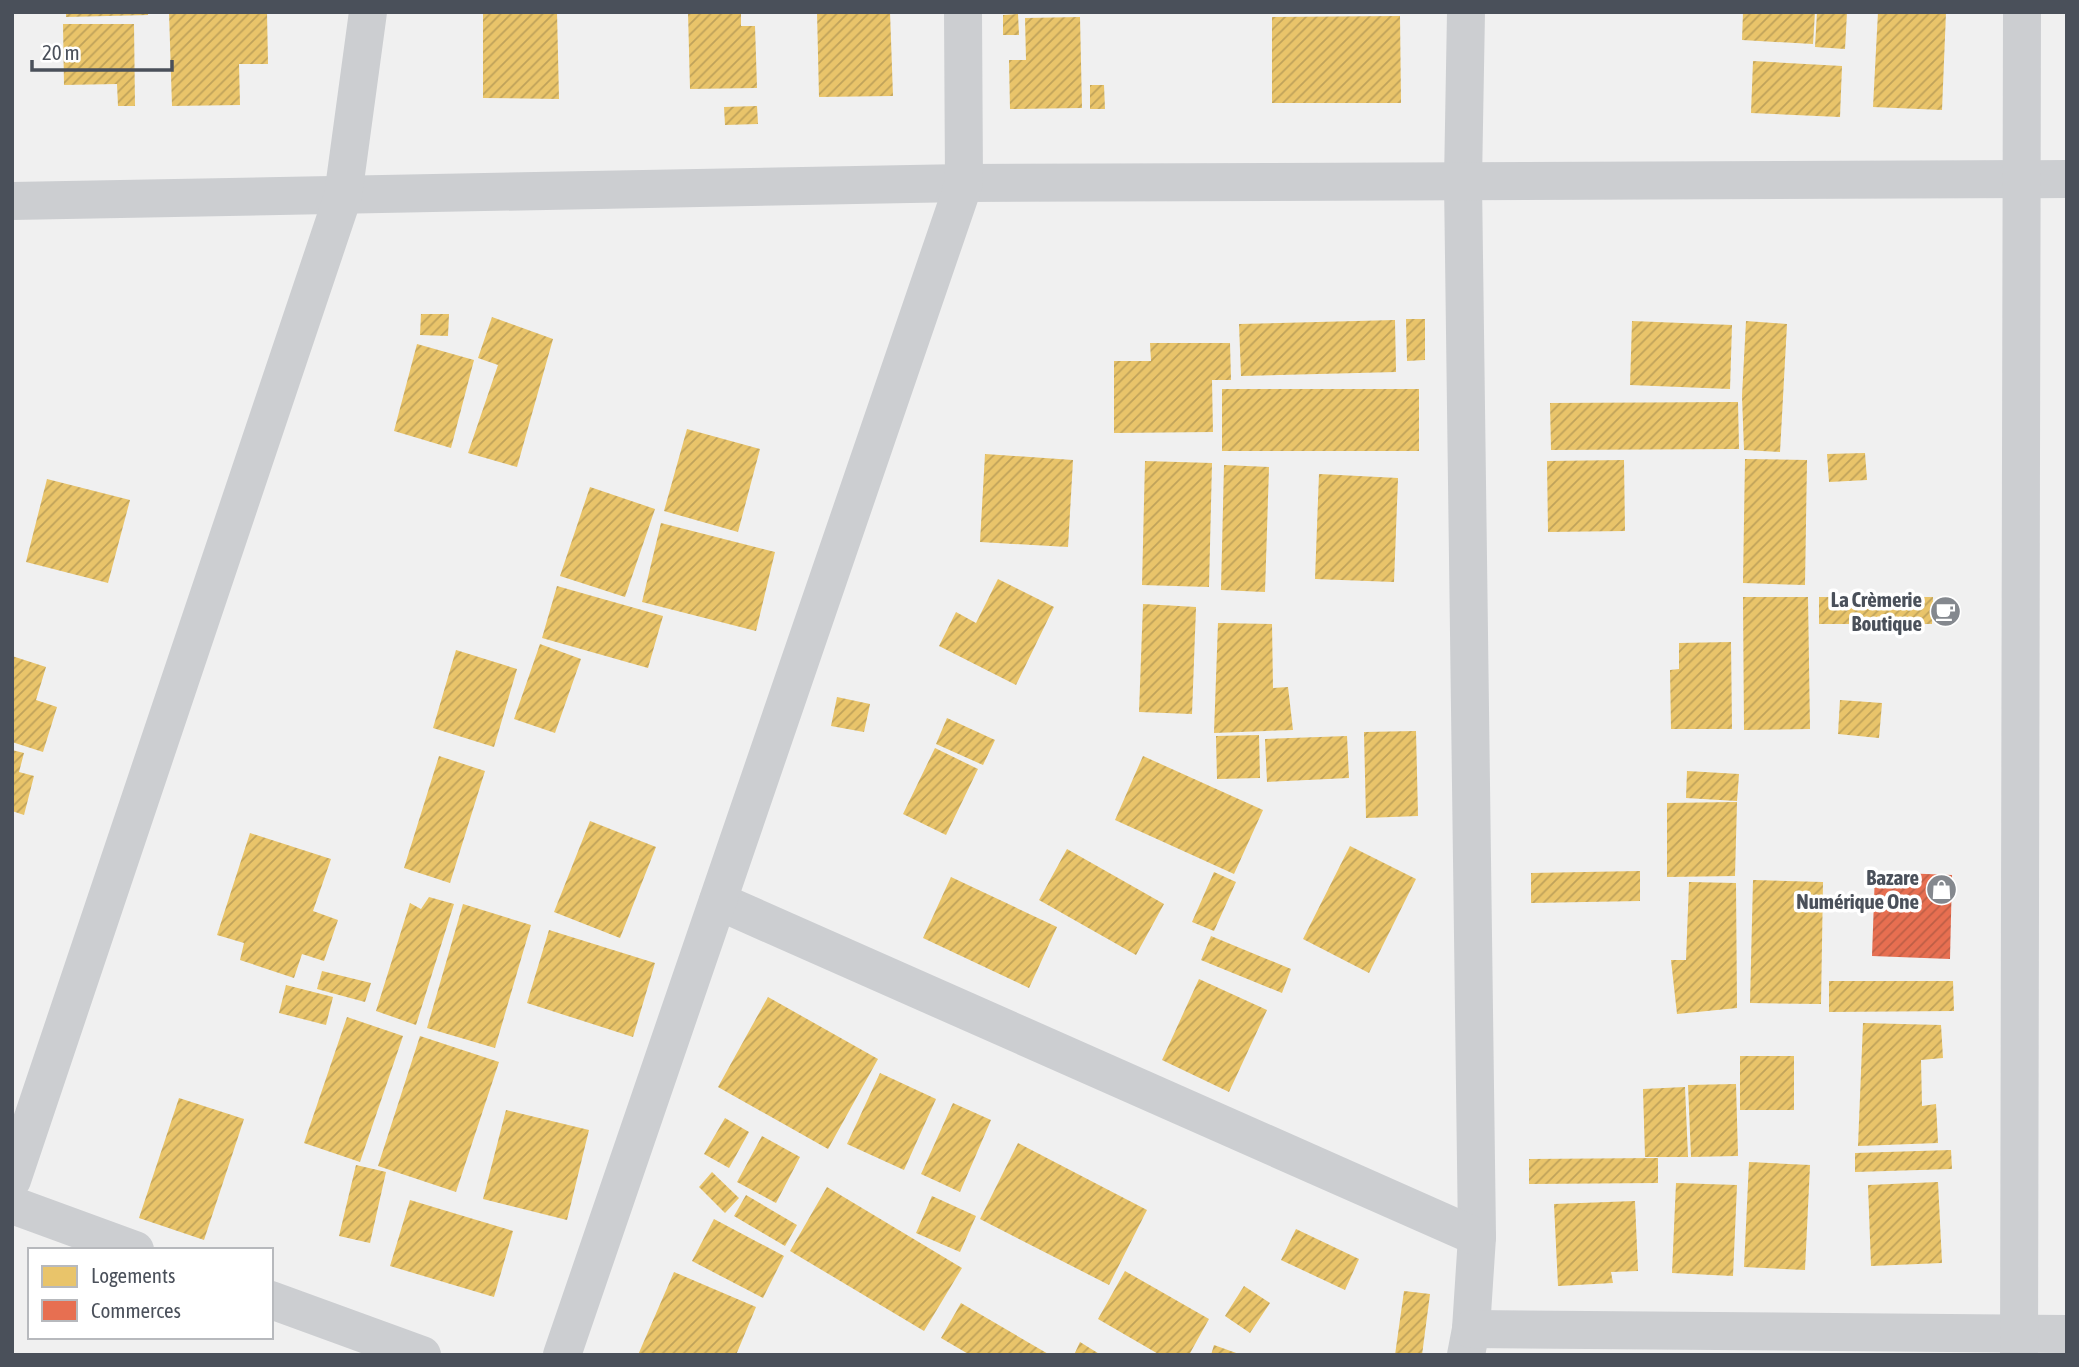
<svg xmlns="http://www.w3.org/2000/svg" width="2079" height="1367" font-family="'Asap Condensed',sans-serif">
	<style>
		.homes { fill: url(#homes-hatch) }
		.shops { fill: url(#shops-hatch) }
		.lines { fill: none; stroke-linecap: round; stroke-linejoin: round }
		.minor { stroke: #ccced1; stroke-width: 38 }
		.labels { text-anchor: middle; stroke-width: 7; stroke-linejoin: round; paint-order: stroke }
		.poi-label { font-size: 21px; font-weight: bold; fill: #4a505a; stroke: #fff; text-anchor: end }
	</style>
	<defs>
		<pattern id="homes-hatch" width="6" height="6" patternUnits="userSpaceOnUse" patternTransform="scale(1.75)"><rect width="6" height="6" fill="#e9c46a"/><path d="M-1 1l2-2M0 6l6-6M5 7l2-2" fill="none" stroke="#bfa25a"/></pattern>
		<pattern id="shops-hatch" width="6" height="6" patternUnits="userSpaceOnUse" patternTransform="scale(1.75)"><rect width="6" height="6" fill="#e76f51"/><path d="M-1 1l2-2M0 6l6-6M5 7l2-2" fill="none" stroke="#bd5e46"/></pattern>
	</defs>
	<rect width="100%" height="100%" fill="#f0f0f0"/>
	<g class="homes">
		<polygon points="66,12 148,12 148,15 66,17"/>
		<polygon points="169,12 267,12 268,64 239,64 240,105 172,106"/>
		<polygon points="483,12 557,12 559,99 483,98"/>
		<polygon points="688,12 741,12 741,26 755,26 757,88 690,89"/>
		<polygon points="817,12 890,12 893,96 819,97"/>
		<polygon points="1743,12 1815,12 1813,44 1742,40"/>
		<polygon points="1817,12 1847,12 1845,49 1815,47"/>
		<polygon points="1878,12 1946,12 1942,110 1873,107"/>
		<polygon points="1018,14 1019,35 1003,35 1003,15"/>
		<polygon points="1400,16 1401,103 1272,103 1272,17"/>
		<polygon points="1080,17 1082,108 1010,109 1009,60 1026,60 1025,18"/>
		<polygon points="63,24 134,24 135,106 118,106 117,84 64,85"/>
		<polygon points="1753,61 1842,66 1840,117 1751,113"/>
		<polygon points="1090,85 1104,85 1105,109 1090,109"/>
		<polygon points="757,106 758,124 725,125 724,107"/>
		<polygon points="421,314 449,314 448,336 420,335"/>
		<polygon points="492,317 553,339 517,467 468,453 498,365 478,358"/>
		<polygon points="1406,319 1425,319 1425,360 1407,361"/>
		<polygon points="1395,320 1396,372 1241,376 1239,324"/>
		<polygon points="1632,321 1732,325 1730,389 1630,385"/>
		<polygon points="1746,321 1787,324 1780,452 1744,450 1742,396"/>
		<polygon points="1150,343 1230,343 1231,380 1212,380 1213,432 1114,433 1114,361 1151,361"/>
		<polygon points="417,344 474,360 451,448 394,431"/>
		<rect x="1222" y="389" width="197" height="62"/>
		<polygon points="1738,402 1739,449 1551,450 1550,403"/>
		<polygon points="687,429 760,449 738,532 664,511"/>
		<polygon points="1865,453 1867,480 1829,482 1827,454"/>
		<polygon points="985,454 1073,460 1068,547 980,542"/>
		<polygon points="1745,459 1807,460 1805,585 1743,583"/>
		<polygon points="1624,460 1625,531 1548,532 1547,461"/>
		<polygon points="1145,461 1212,463 1209,587 1142,585"/>
		<polygon points="1224,465 1269,467 1265,592 1221,590"/>
		<polygon points="1319,474 1398,478 1394,582 1315,579"/>
		<polygon points="47,479 130,500 108,583 26,562"/>
		<polygon points="590,487 655,509 625,597 560,576"/>
		<polygon points="661,523 775,552 756,631 642,602"/>
		<polygon points="998,579 1054,607 1016,685 939,646 956,612 976,623"/>
		<polygon points="557,586 663,616 648,668 542,638"/>
		<polygon points="1743,597 1808,597 1810,729 1744,730"/>
		<polygon points="1819,597 1933,597 1932,624 1819,624"/>
		<polygon points="1143,604 1196,607 1192,714 1139,712"/>
		<polygon points="1218,623 1272,624 1273,688 1288,687 1293,730 1214,733"/>
		<polygon points="1731,642 1732,729 1671,729 1670,670 1679,669 1679,643"/>
		<polygon points="540,644 581,659 555,733 514,719"/>
		<polygon points="456,650 517,669 494,747 433,728"/>
		<polygon points="12,656 46,667 36,700 57,707 43,752 12,742"/>
		<polygon points="837,697 870,704 864,732 831,726"/>
		<polygon points="1840,700 1882,703 1879,738 1838,734"/>
		<polygon points="947,718 995,740 983,765 936,744"/>
		<polygon points="1416,731 1418,816 1366,818 1364,732"/>
		<polygon points="1259,735 1260,778 1217,779 1216,736"/>
		<polygon points="1347,736 1349,778 1267,782 1265,739"/>
		<polygon points="935,748 978,769 946,835 903,814"/>
		<polygon points="12,750 24,753 19,772 34,776 24,815 12,811"/>
		<polygon points="439,756 485,771 450,883 404,868"/>
		<polygon points="1143,756 1263,810 1234,874 1115,820"/>
		<polygon points="1687,771 1739,774 1737,801 1686,798"/>
		<polygon points="1737,802 1735,876 1667,877 1667,803"/>
		<polygon points="590,821 656,847 620,938 554,912"/>
		<polygon points="250,833 331,859 313,911 338,920 324,961 302,954 294,978 240,960 244,943 217,935"/>
		<polygon points="1350,846 1416,879 1369,973 1303,939"/>
		<polygon points="1067,849 1164,904 1136,955 1039,900"/>
		<polygon points="1640,871 1640,901 1531,903 1531,873"/>
		<polygon points="1214,872 1236,882 1214,931 1192,922"/>
		<polygon points="951,877 1057,927 1029,988 923,938"/>
		<polygon points="1753,880 1823,882 1821,1004 1750,1003"/>
		<polygon points="1689,882 1736,883 1737,1008 1677,1014 1671,960 1686,960"/>
		<polygon points="429,897 454,904 416,1025 376,1011 410,903 421,909"/>
		<polygon points="463,904 531,925 495,1048 427,1028"/>
		<polygon points="549,930 655,963 633,1037 527,1003"/>
		<polygon points="1211,936 1291,969 1282,993 1201,960"/>
		<polygon points="322,971 371,983 365,1002 317,989"/>
		<polygon points="1199,979 1267,1010 1229,1092 1162,1060"/>
		<polygon points="1829,981 1953,981 1954,1011 1829,1012"/>
		<polygon points="286,985 333,997 326,1025 279,1013"/>
		<polygon points="768,997 878,1059 828,1149 718,1087"/>
		<polygon points="347,1017 403,1036 360,1162 304,1143"/>
		<polygon points="1863,1023 1941,1025 1943,1058 1921,1060 1922,1106 1936,1104 1938,1143 1858,1146"/>
		<polygon points="420,1036 499,1062 456,1192 378,1166"/>
		<rect x="1740" y="1056" width="54" height="54"/>
		<polygon points="880,1073 936,1099 904,1170 847,1144"/>
		<polygon points="1736,1084 1738,1156 1691,1157 1688,1085"/>
		<polygon points="1685,1087 1688,1157 1645,1157 1643,1089"/>
		<polygon points="179,1098 244,1119 204,1240 139,1218"/>
		<polygon points="953,1103 991,1120 960,1192 921,1174"/>
		<polygon points="506,1110 589,1130 567,1220 483,1199"/>
		<polygon points="725,1118 749,1132 729,1168 704,1154"/>
		<polygon points="762,1136 800,1157 776,1203 737,1182"/>
		<polygon points="1018,1143 1147,1210 1109,1285 980,1219"/>
		<polygon points="1951,1150 1952,1169 1855,1172 1855,1153"/>
		<polygon points="1658,1158 1658,1183 1529,1184 1529,1159"/>
		<polygon points="1749,1162 1810,1165 1805,1270 1744,1267"/>
		<polygon points="356,1165 386,1172 370,1243 339,1236"/>
		<polygon points="712,1172 739,1198 725,1213 699,1187"/>
		<polygon points="1938,1182 1942,1263 1871,1266 1868,1185"/>
		<polygon points="1676,1183 1737,1185 1733,1276 1672,1273"/>
		<polygon points="827,1187 962,1268 924,1331 790,1251"/>
		<polygon points="746,1195 797,1225 785,1246 734,1216"/>
		<polygon points="932,1196 976,1216 960,1252 916,1233"/>
		<polygon points="410,1200 513,1231 494,1297 390,1266"/>
		<polygon points="1635,1201 1638,1271 1611,1272 1613,1283 1558,1286 1554,1204"/>
		<polygon points="714,1219 784,1256 763,1298 692,1261"/>
		<polygon points="1296,1229 1359,1259 1345,1290 1281,1260"/>
		<polygon points="1125,1271 1209,1319 1189,1355 1160,1355 1098,1319"/>
		<polygon points="674,1272 756,1307 736,1355 638,1355"/>
		<polygon points="1244,1286 1270,1303 1250,1333 1225,1316"/>
		<polygon points="1404,1291 1430,1294 1422,1355 1395,1355"/>
		<polygon points="961,1303 1050,1355 970,1355 941,1338"/>
		<polygon points="1080,1342 1101,1355 1074,1355"/>
		<polygon points="1214,1345 1239,1354 1239,1355 1211,1355"/>
	</g>
	<polygon class="shops" points="1875,872 1952,875 1950,959 1872,956"/>
	<g class="lines">
		<g class="minor">
			<polyline points="1466,12 1463,181 1477,1237 1471,1329 1466,1355"/>
			<polyline points="12,201 964,183 2067,179"/>
			<polyline points="718,901 1477,1237"/>
			<polyline points="12,1180 343,196 368,12"/>
			<polyline points="12,1205 135,1250"/>
			<polyline points="271,1300 422,1355"/>
			<polyline points="1471,1329 2067,1334"/>
			<polyline points="562,1355 964,183 963,12"/>
			<polyline points="2019,1355 2022,12"/>
		</g>
	</g>
	<defs>
		<symbol id="cafe-disc" viewBox="-11 -11 22 22"><circle r="9.5" fill="#84888e" stroke="#fff"/><path d="M-5.5-4.5H6V0H3Q3 3.5 0 3.5H-2.5Q-5.5 3.5-5.5 0ZM3-3.2v2h1.7v-2ZM-6 4.5H4V6H-6Z" fill="#fff"/></symbol>
		<symbol id="shop-disc" viewBox="-11 -11 22 22"><circle r="9.5" fill="#84888e" stroke="#fff"/><path d="M-5-2.5h2.3a2.7 3.5 0 0 1 5.4 0H5L5.5 6h-11ZM-1.5-2.5h3a1.5 2.3 0 0 0-3 0Z" fill="#fff"/></symbol>
	</defs>
	<g fill-rule="evenodd">
		<use href="#cafe-disc" x="1928" y="594" width="35" height="35"/>
		<use href="#shop-disc" x="1924" y="872" width="35" height="35"/>
	</g>
	<g class="labels">
		<g class="poi-label">
			<text x="1922" y="607">La Crèmerie<tspan x="1922" dy="24">Boutique</tspan></text>
			<text x="1919" y="885">Bazare<tspan x="1919" dy="24">Numérique One</tspan></text>
		</g>
	</g>
	<rect width="2079" height="1367" fill="none" stroke="#4a505a" stroke-width="28"/>
	<rect x="28" y="1248" width="245" height="91" fill="#ffffff" stroke="#b7b9bd" stroke-width="2"/>
	<rect x="42" y="1266" width="35" height="21" fill="#e9c46a" stroke="#b7b9bd" stroke-width="2"/>
	<text x="91" y="1283" font-size="21" fill="#4a505a">Logements</text>
	<rect x="42" y="1300" width="35" height="21" fill="#e76f51" stroke="#b7b9bd" stroke-width="2"/>
	<text x="91" y="1318" font-size="21" fill="#4a505a">Commerces</text>
	<path d="M32 60v10h140v-10" fill="none" stroke="#4a505a" stroke-width="3.5"/>
	<text x="42" y="60" font-size="21" fill="#4a505a" stroke="#ffffff" stroke-width="5" paint-order="stroke">20 m</text>
</svg>
